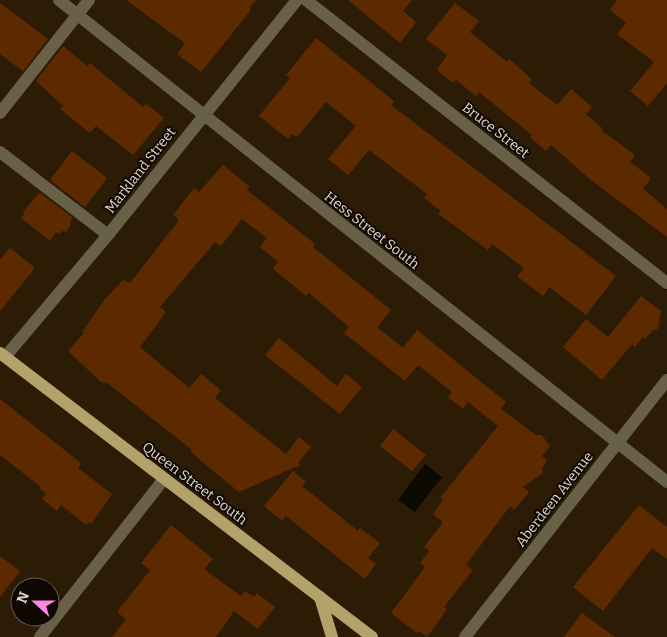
<svg xmlns="http://www.w3.org/2000/svg" width="667" height="637" font-family="Bitter,serif">
	<style>
		.water { fill: #0a0a00 }
		.building { fill: #5d2a00 }
		.lines { fill: none; stroke-linecap: round; stroke-linejoin: round }
		.minor { stroke: #696147; stroke-width: 12 }
		.major { stroke: #b3a26a; stroke-width: 12 }
		.labels { text-anchor: middle; stroke-width: 4; stroke-linejoin: round; paint-order: stroke }
		.street-label { font-size: 14px; fill: #e4d9cb; stroke: #0f0802 }
	</style>
	<rect width="100%" height="100%" fill="#2d1c05"/>
	<polygon class="water" points="425,464 442,477 415,512 398,500"/>
	<g class="building">
		<polygon points="126,0 256,0 249,8 251,10 201,72 177,54 185,43"/>
		<polygon points="348,0 412,0 403,11 416,22 400,43"/>
		<polygon points="617,0 667,0 667,83 648,106 630,91 654,62 617,34 626,23 610,10"/>
		<polygon points="0,3 48,39 23,71 0,54"/>
		<polygon points="455,3 479,21 470,32 507,62 509,59 532,79 529,83 557,105 571,89 592,107 586,114 602,128 601,130 635,155 630,162 651,178 643,189 667,209 667,237 591,180 551,145 546,151 530,137 532,135 479,92 476,96 456,80 453,83 437,70 447,55 426,39"/>
		<polygon points="316,38 394,101 391,105 616,276 586,315 549,287 543,296 517,276 524,268 492,244 488,250 452,224 438,214 441,211 424,198 427,194 369,150 348,175 328,159 356,126 326,102 297,137 292,134 288,139 259,116 290,78 286,75"/>
		<polygon points="63,46 87,66 90,63 143,107 146,104 164,118 133,155 96,126 90,133 60,109 63,106 36,81"/>
		<polygon points="72,151 107,178 85,207 50,180"/>
		<polygon points="223,165 250,187 247,190 315,244 313,247 391,310 377,327 403,348 417,330 506,402 501,409 536,435 542,435 550,446 542,456 547,461 542,468 543,473 523,487 529,492 514,510 510,506 466,565 473,570 444,607 447,609 427,637 419,631 417,633 391,613 425,567 420,563 429,551 424,547 443,522 433,514 443,500 440,498 498,426 468,402 463,409 448,397 452,392 418,365 405,381 344,333 349,327 309,293 306,296 273,269 278,262 260,247 267,238 242,219 221,246 215,242 160,307 166,312 140,347 189,388 201,374 221,390 215,398 286,454 299,437 311,447 298,463 300,465 239,492 206,465 190,451 192,450 167,430 106,382 102,383 68,351 84,333 82,332 105,299 123,280 130,283 179,220 173,215 194,188 199,192"/>
		<polygon points="40,193 72,217 70,226 66,232 62,231 59,234 56,232 50,241 21,218 25,213 23,212 38,194"/>
		<polygon points="10,248 35,268 0,311 0,260"/>
		<polygon points="641,296 661,311 658,329 653,330 645,339 643,337 635,347 632,344 602,380 563,347 586,319 608,337"/>
		<polygon points="279,338 337,386 346,374 362,387 340,414 265,355"/>
		<polygon points="0,399 81,463 78,468 112,494 91,524 89,522 86,525 61,505 57,511 42,499 46,494 40,489 41,487 0,455"/>
		<polygon points="393,429 426,455 412,471 380,446"/>
		<polygon points="293,471 306,482 302,486 358,531 360,528 380,543 368,558 376,564 365,579 286,516 282,521 264,506"/>
		<polygon points="639,505 667,527 667,559 652,548 603,611 573,587"/>
		<polygon points="171,525 213,559 204,569 241,596 245,591 254,597 257,593 275,607 258,629 234,611 216,637 112,637 126,619 117,612 150,570 141,563"/>
		<polygon points="0,556 20,571 0,597"/>
		<polygon points="582,613 615,637 564,637"/>
	</g>
	<g class="lines">
		<g class="minor">
			<polyline points="59,0 667,482"/>
			<polyline points="306,0 667,283"/>
			<polyline points="0,113 89,0"/>
			<polyline points="0,152 108,235"/>
			<polyline points="5,357 108,235 297,0"/>
			<polyline points="40,637 164,479"/>
			<polyline points="465,637 667,380"/>
		</g>
		<g class="major">
			<polyline points="0,353 372,637"/>
			<polyline points="320,597 332,637"/>
		</g>
	</g>
	<g class="labels">
		<g class="street-label">
			<text transform="translate(496 130) rotate(38)" y="5">Bruce Street</text>
			<text transform="translate(140 170) rotate(-52)" y="5">Markland Street</text>
			<text transform="translate(372 230) rotate(38)" y="5">Hess Street South</text>
			<text transform="translate(195 483) rotate(37)" y="5">Queen Street South</text>
			<text transform="translate(554 499) rotate(-52)" y="5">Aberdeen Avenue</text>
		</g>
	</g>
	<g transform="translate(35 602) rotate(291)"><circle r="24" fill="#0f0802" stroke="#645c52"/>
	<path d="M0-4L9 19L0 12L-9 19Z" fill="#fc86e3"/>
	<text y="-8" font-size="14" font-weight="bold" text-anchor="middle" fill="#e4d9cb">N</text>
	</g>
</svg>
